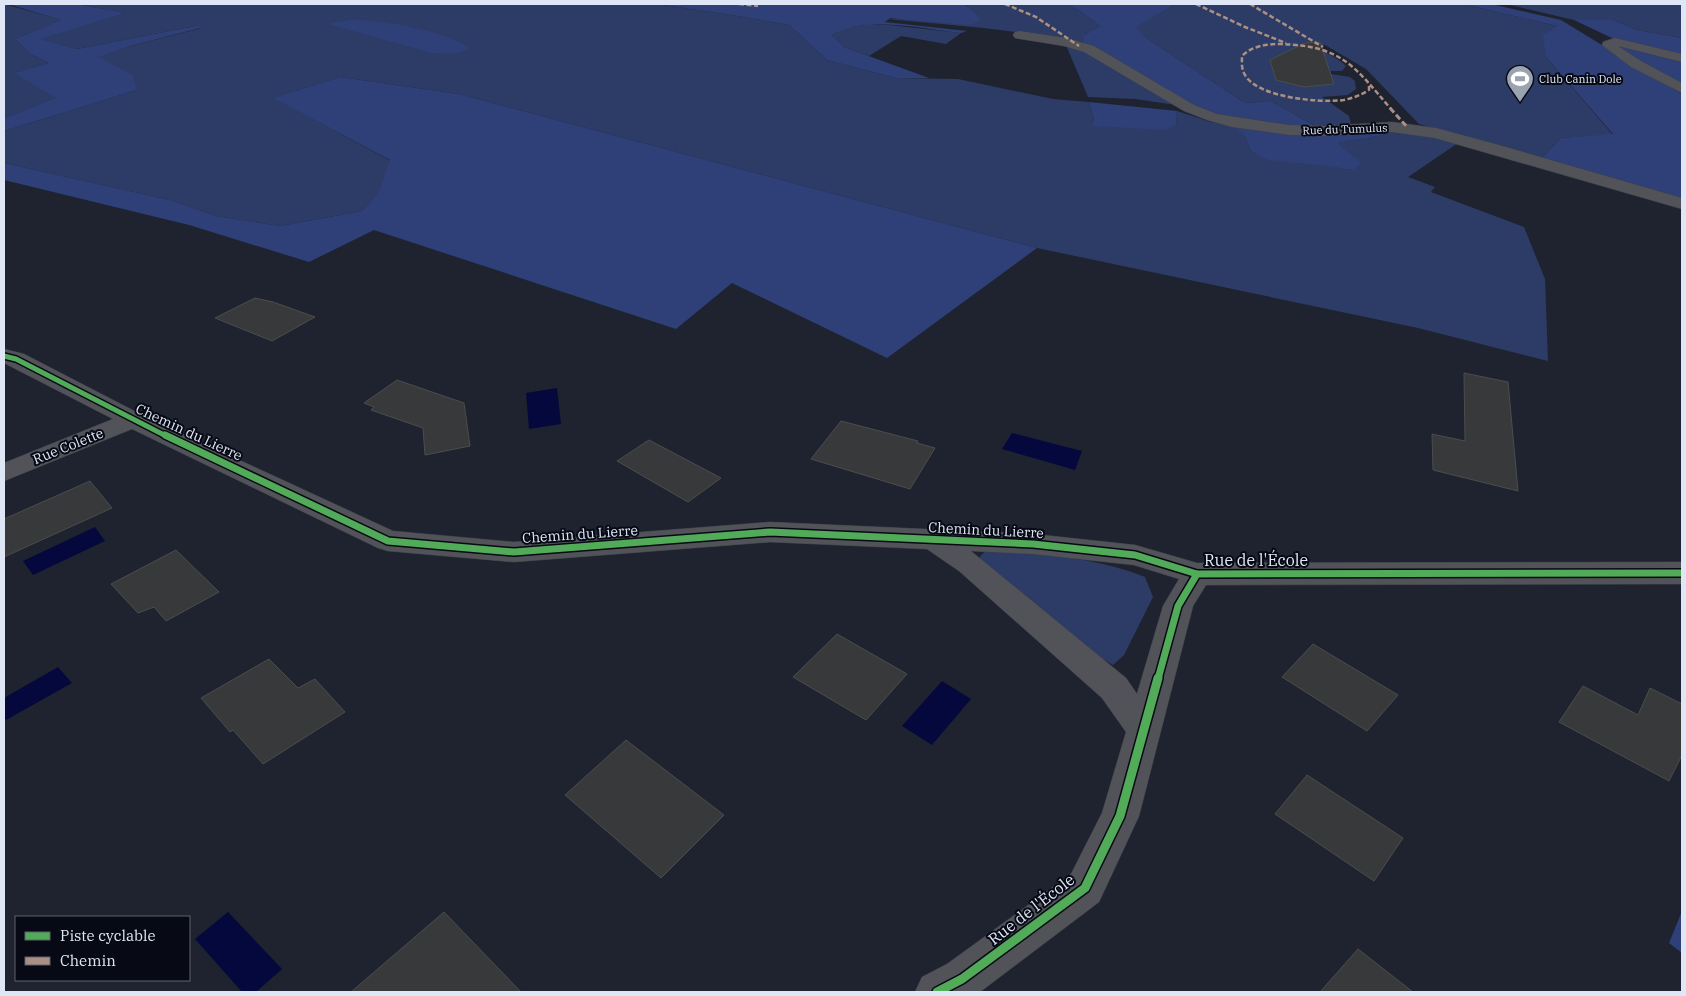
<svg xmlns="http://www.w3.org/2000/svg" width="1686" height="996" font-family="'IBM Plex Serif',serif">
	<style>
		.green { fill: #2c3c66 }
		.forest { fill: #2e4077 }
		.water { fill: #05083d }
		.building { fill: #37393a; stroke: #4b4d4d }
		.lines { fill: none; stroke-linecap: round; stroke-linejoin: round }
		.minor-casing { stroke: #3b3f49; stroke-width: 1 }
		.minor { fill: #525359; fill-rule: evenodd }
		.quiet-far1 { stroke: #ac8f84; stroke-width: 2.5; stroke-dasharray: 5 2.5; stroke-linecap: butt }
		.quiet { stroke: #ac8f84; stroke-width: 3; stroke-dasharray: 6 3; stroke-linecap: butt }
		.cycleway-far2-casing { stroke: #070a14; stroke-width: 8 }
		.cycleway-far1-casing { stroke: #070a14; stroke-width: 10 }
		.cycleway-casing { stroke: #070a14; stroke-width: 12 }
		.cycleway-far2 { stroke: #51ab58; stroke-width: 5 }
		.cycleway-far1 { stroke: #51ab58; stroke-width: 7 }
		.cycleway { stroke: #51ab58; stroke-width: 9 }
		.labels { text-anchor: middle; stroke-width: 4; stroke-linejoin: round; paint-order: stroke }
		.far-poi-label { font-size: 11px; fill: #dfe6f5; stroke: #070a14; text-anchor: start }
		.far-street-label { font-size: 11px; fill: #dfe6f5; stroke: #070a14 }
		.street-label { font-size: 14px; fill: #dfe6f5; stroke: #070a14 }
		.near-street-label { font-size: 16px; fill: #dfe6f5; stroke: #070a14 }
	</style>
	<rect width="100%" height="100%" fill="#1e232f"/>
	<g class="green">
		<polygon points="4,4 62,20 15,39 30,54 49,63 15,73 57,98 4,118"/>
		<polygon points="76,4 657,4 738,16 789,25 827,60 896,78 958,79 1053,99 1089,102 1094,119 1091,126 1176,124 1177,111 1211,122 1236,125 1244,135 1251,151 1353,170 1336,143 1383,135 1370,129 1404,131 1461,141 1408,177 1435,187 1431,192 1524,227 1545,279 1548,361 1418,328 1037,248 459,94 340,77 274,98 391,161 378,195 362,211 280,226 216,216 170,200 4,163 4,131 137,90 132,75 98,57 130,46 202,28 195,26 77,49 40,39 125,13"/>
		<path d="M964,4H1066L1080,11L1100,26L1084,35V43C1020,30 953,25 887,19L977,14Z"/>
		<path d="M1176,4H1463L1557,26L1546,57L1613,135L1561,138L1541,159L1419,124L1366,69L1325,45H1314C1325,53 1337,57 1346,66L1342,71H1330L1331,74L1350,77L1355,81L1356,89L1348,95L1322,97L1349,116L1351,125L1317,127L1271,101L1245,103L1145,37L1135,27Z"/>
		<polygon points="1506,4 1682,4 1682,38 1637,30 1613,20 1574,20"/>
		<polygon points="866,25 889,25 961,33 946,44 901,36 869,56 844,47 832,35 844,28"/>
		<polygon points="1066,45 1082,50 1176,105 1135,99 1088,97"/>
		<path d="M985,551C1039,554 1095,557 1145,577L1153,597L1124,655L1113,665L1090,651L978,559Z"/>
	</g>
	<g class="forest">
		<polygon points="8,4 76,4 126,13 41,39 77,49 195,26 204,27 130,46 99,57 133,75 137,90 4,131 4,118 56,98 14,73 49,63 30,54 15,39 61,20"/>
		<path d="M657,4H964L977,14L980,21L970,25L890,18L885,22L967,31L961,33C924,29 865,15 832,35L844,47L929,78H896L827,60L789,25L738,16Z"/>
		<polygon points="1066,4 1176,4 1136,27 1145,37 1245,103 1271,101 1317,127 1278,126 1203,111 1181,101 1084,43 1084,35 1100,26 1080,11"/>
		<polygon points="1463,4 1491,4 1561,20 1682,94 1682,196 1680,198 1541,159 1561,138 1613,134 1546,57 1543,35 1557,26"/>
		<path d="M350,20C384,20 440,30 470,48L454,54L432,53L328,24Z"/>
		<polygon points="1574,20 1613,20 1637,30 1682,38 1682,86 1619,48 1632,43 1614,39"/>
		<polygon points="340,77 459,94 1037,248 887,358 732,283 676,329 374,230 309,262 189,225 4,180 4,163 170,200 216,216 280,226 362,211 378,194 390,160 273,98"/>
		<polygon points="1089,102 1177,111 1176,124 1167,130 1091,126 1094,119"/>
		<polygon points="1236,125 1370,129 1384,135 1337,143 1361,163 1353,170 1328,166 1268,160 1251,151 1244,135 1235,128"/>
		<polygon points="1682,911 1682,953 1669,943"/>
	</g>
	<g class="water">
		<polygon points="557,388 561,424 529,429 526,393"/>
		<polygon points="1012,433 1082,451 1075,470 1002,449"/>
		<polygon points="95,527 105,541 33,575 23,561"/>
		<polygon points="58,667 72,683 6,720 4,718 4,698"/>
		<polygon points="942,681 971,699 932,745 902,726"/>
		<polygon points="228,912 282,969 256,992 242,992 195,939"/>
	</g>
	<g class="building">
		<polygon points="1320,42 1334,84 1304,87 1276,80 1270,60 1305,43"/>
		<polygon points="255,298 273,302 315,317 272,341 215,318"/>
		<polygon points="1464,373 1508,382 1518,491 1433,470 1432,434 1465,441"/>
		<polygon points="397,380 464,403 470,446 425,455 423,428 371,410 374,407 364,403"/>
		<polygon points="841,421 918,441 917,443 935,448 910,489 811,459"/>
		<polygon points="649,440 721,478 688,502 617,461"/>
		<polygon points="90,481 112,508 4,557 4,519"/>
		<polygon points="176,550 219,592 166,621 154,607 138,613 111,584"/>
		<polygon points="837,634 907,674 866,720 793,677"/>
		<polygon points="1313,644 1398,695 1367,731 1282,677"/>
		<polygon points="269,659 298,688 315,679 345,712 263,764 233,730 230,732 201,698"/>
		<polygon points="1583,686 1638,715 1650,688 1682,704 1682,755 1669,781 1559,722"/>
		<polygon points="626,740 724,815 661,878 565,795"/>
		<polygon points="1307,775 1403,838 1374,881 1275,814"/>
		<polygon points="444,912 521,992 351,992"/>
		<polygon points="1358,949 1413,992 1320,992"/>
	</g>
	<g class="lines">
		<defs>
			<g id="minor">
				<polygon points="1019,31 1066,38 1094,46 1194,105 1217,114 1289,125 1325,126 1392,122 1436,128 1499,145 1682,198 1682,209 1435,138 1392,132 1325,136 1289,135 1232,127 1207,120 1184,111 1084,52 1064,46 1015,38 1013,35 1015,32"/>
				<polygon points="1615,38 1682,54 1682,62 1618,46 1641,61 1682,83 1682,93 1631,67 1602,45 1603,42"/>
				<path d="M4,349L24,354L142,415L393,531L514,542L770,522L1033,534L1135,545L1197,563L1682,562V584L1206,585L1193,606L1139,816L1099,902L980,992H915L922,977L947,964L1071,874L1102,813L1126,732L1102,698L959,571L927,549L770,542L514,562L388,551L378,548L132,429L4,481V463L113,419L4,363ZM971,551L1033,554L1134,565L1179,579L1163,606L1137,694L1126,678Z"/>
			</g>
		</defs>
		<use href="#minor" class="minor-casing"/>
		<use href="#minor" class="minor"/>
		<g class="quiet-far1">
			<polyline points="739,4 758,6"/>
			<polyline points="1005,4 1036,17 1079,46"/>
			<polyline points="1196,4 1245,27 1286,43"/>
			<polyline points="1250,4 1323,47"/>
			<path d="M1369,86V90C1361,95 1353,98 1344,100C1320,103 1258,98 1245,75C1241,69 1242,62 1242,56C1252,46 1266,44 1281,44C1342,46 1354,66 1391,109"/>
		</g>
		<polyline class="quiet" points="1390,108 1408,128"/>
		<defs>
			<polyline id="cycleway-far2" points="4,356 16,359 168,437"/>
			<g id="cycleway-far1">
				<polyline points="165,435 388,541 514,552 770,532 1033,544 1135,555 1197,574"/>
				<polyline points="1158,679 1178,606 1197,574 1682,573"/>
			</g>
			<polyline id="cycleway" points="937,992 962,979 1085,888 1120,816 1158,678"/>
		</defs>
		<use href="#cycleway-far2" class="cycleway-far2-casing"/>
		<use href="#cycleway-far1" class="cycleway-far1-casing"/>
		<use href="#cycleway" class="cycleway-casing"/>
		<use href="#cycleway-far2" class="cycleway-far2"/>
		<use href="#cycleway-far1" class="cycleway-far1"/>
		<use href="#cycleway" class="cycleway"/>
	</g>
	<defs>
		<symbol id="stadium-pin" viewBox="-11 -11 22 30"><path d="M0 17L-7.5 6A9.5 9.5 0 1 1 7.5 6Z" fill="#9ba2b0" stroke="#070a14"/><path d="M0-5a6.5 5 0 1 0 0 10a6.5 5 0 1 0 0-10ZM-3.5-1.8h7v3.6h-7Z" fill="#fff"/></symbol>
	</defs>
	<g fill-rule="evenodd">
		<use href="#stadium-pin" x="1504" y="63" width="32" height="43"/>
	</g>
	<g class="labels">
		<g class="far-poi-label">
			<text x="1539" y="83">Club Canin Dole</text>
		</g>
		<g class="far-street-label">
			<text transform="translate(1345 129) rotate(-2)" y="4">Rue du Tumulus</text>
		</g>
		<g class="street-label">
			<text transform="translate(189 432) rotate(25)" y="5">Chemin du Lierre</text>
			<text transform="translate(68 446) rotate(-22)" y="5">Rue Colette</text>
			<text transform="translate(986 530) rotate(3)" y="5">Chemin du Lierre</text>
			<text transform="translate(580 534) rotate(-4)" y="5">Chemin du Lierre</text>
		</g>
		<g class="near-street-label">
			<text x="1256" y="566">Rue de l'École</text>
			<text transform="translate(1031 909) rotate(-38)" y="6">Rue de l'École</text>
		</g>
	</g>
	<rect width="1686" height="996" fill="none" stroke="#dfe6f5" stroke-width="10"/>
	<rect x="15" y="916" width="175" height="65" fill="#070a14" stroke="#5d626e"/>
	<rect x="25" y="932" width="25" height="8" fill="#51ab58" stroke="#5d626e"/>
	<text x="60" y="941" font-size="15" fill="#dfe6f5">Piste cyclable</text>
	<rect x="25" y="957" width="25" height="8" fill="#ac8f84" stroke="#5d626e"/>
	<text x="60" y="966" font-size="15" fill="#dfe6f5">Chemin</text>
</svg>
